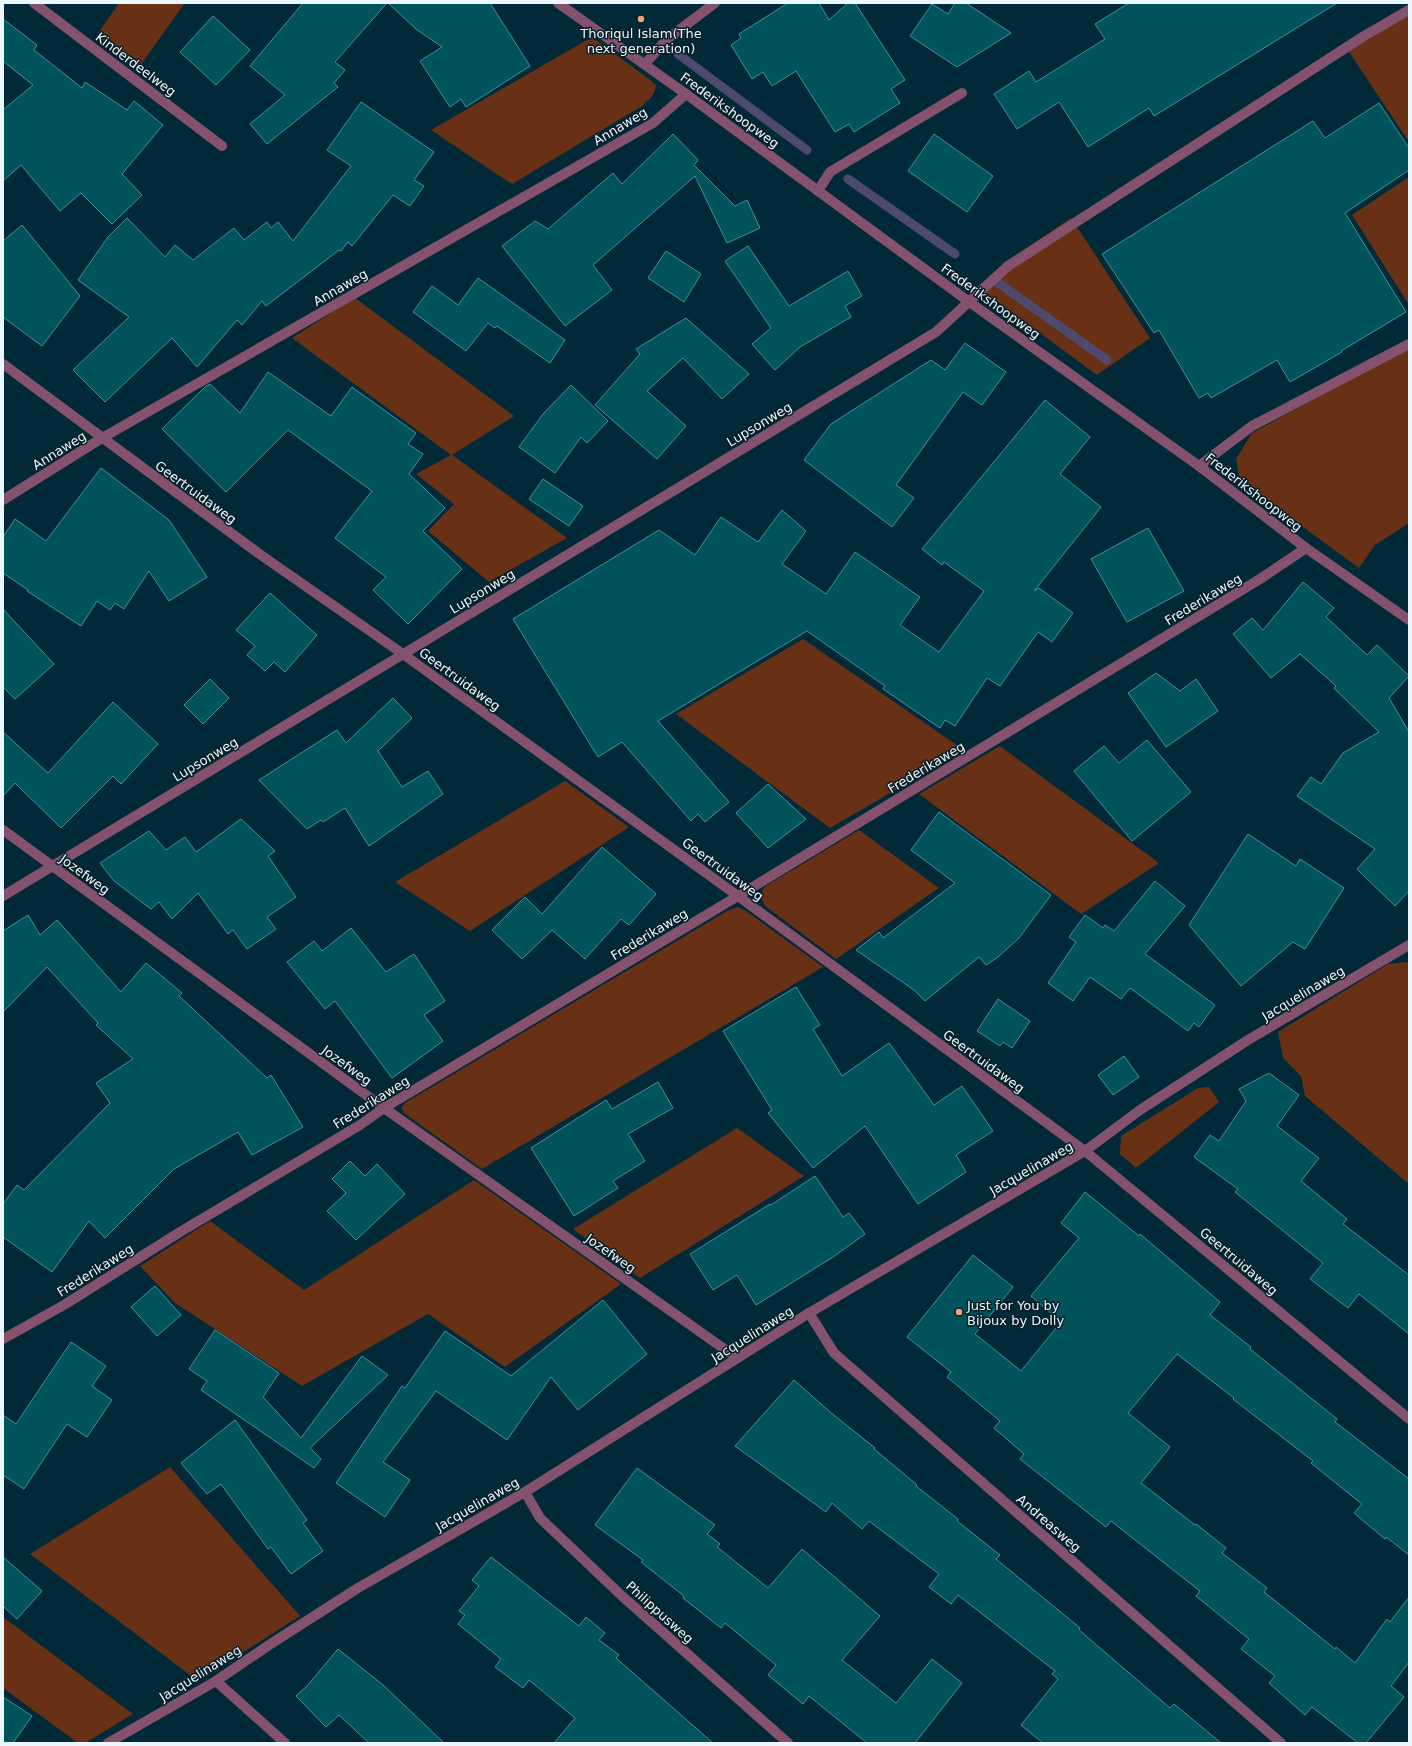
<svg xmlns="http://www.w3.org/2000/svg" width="1412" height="1746" font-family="'DejaVu Sans',sans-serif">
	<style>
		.green { fill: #683116 }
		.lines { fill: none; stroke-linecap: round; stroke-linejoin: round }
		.stream { stroke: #4f4a6d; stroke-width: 9 }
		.building { fill: #00535a; stroke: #3f939c }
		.minor { stroke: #85526e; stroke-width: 10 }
		.poi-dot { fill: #f1a17c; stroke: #081f27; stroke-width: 1.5 }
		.labels { text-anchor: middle; stroke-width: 3; stroke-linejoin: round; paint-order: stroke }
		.poi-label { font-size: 13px; fill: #eaf7fd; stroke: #081f27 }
		.street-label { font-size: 13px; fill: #eaf7fd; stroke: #081f27 }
	</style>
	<rect width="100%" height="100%" fill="#022937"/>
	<g class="green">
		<polygon points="119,3 185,3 139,67 96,36"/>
		<polygon points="1409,4 1409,142 1344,44"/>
		<path d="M592,37L649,79L656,85C655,95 649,100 642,106L512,184L431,130Z"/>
		<polygon points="1409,177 1409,305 1352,215"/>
		<polygon points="1071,218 1150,338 1097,375 983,291 1004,263"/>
		<polygon points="355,298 514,416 452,455 567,538 489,582 428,531 454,504 416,474 451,455 292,338"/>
		<polygon points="1409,348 1409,523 1375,545 1359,568 1240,481 1236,459 1252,433"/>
		<polygon points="803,639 964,750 830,828 676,714"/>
		<polygon points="1000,746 1159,863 1081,914 919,794"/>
		<polygon points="565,781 629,827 470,931 395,882"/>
		<path d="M859,830L939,888L836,959L765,906C761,898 760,895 764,887Z"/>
		<polygon points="738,907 746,911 823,967 482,1169 404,1113 401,1108 405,1103 727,911"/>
		<polygon points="1406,962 1409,963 1409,1184 1305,1096 1301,1076 1283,1058 1278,1032 1388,964"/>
		<polygon points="1209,1087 1219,1102 1136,1168 1120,1154 1121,1136 1198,1088"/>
		<polygon points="737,1128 804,1176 640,1278 573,1229"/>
		<polygon points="474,1180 621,1284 505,1367 428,1314 302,1386 175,1303 140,1266 210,1221 304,1290"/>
		<polygon points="170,1467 300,1616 198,1681 30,1554"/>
		<polygon points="3,1617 133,1714 85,1743 78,1743 3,1688"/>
	</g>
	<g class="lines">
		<g class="stream">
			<polyline points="678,54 807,150"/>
			<polyline points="848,179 955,254"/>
			<polyline points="997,282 1107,360"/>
		</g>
	</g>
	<g class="building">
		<polygon points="303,3 387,3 335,62 345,70 334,83 338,87 267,144 250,124 285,95 250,66"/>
		<polygon points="388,3 490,3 530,66 466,107 461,99 450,107 420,61 442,47 416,29"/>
		<polygon points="788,3 819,3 829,20 848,3 855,3 905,80 891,89 900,103 854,132 849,124 835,132 796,71 772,86 763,72 752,79 731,45 741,38 739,34"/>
		<polygon points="955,3 966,3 1011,33 957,67 910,36 932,4 948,14"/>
		<polygon points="1129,3 1337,3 1154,116 1149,108 1088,147 1059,102 1017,129 994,94 1029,71 1036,82 1105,39 1095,24"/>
		<polygon points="213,16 250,50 216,85 180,52"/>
		<polygon points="3,19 37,45 34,50 82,88 85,82 127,110 134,101 163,125 122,174 142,195 112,224 81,193 60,211 21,165 3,181 3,110 33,85 3,61"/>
		<polygon points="361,102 434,152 414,180 424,186 410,206 393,195 352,246 348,242 341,251 339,250 266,306 262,301 242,325 237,320 197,367 172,338 105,402 73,370 129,317 78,280 108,237 127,218 165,257 175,245 193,260 234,228 244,240 267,222 271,228 278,222 293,241 351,166 327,150"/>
		<polygon points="1379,103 1409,148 1409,170 1345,213 1406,312 1341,351 1342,352 1290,382 1277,360 1211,398 1208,393 1199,398 1159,330 1154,333 1102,254 1313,121 1325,138"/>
		<polygon points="673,134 698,160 694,165 735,206 747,200 760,228 727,243 695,176 593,265 612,290 565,326 502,246 535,221 548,229 613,173 622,184"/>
		<polygon points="934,134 993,176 967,212 908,171"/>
		<polygon points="22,225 80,296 42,346 3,317 3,241"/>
		<polygon points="748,246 789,306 848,271 862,296 845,306 851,317 800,347 775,370 752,344 771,328 725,261"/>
		<polygon points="666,251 701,274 684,302 648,278"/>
		<polygon points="478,278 565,340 550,363 497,326 495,328 488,323 466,351 413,312 432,286 458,305"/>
		<polygon points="686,318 749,374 722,399 683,358 647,391 686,426 657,459 595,405 640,354 636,349"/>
		<polygon points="965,343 1006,372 982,405 963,392 896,485 914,498 892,527 804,460 831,424 931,360 945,370"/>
		<polygon points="268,372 331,416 352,387 416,433 408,444 423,454 409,474 445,508 423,531 462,569 408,624 373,590 386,577 335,538 372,491 288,430 226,492 162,429 206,386 210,384 240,413"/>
		<polygon points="571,385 608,421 587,443 581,437 555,473 519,447 543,414"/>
		<polygon points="1045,400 1090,437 1060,474 1101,507 1034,591 1039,588 1073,613 1052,642 1038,632 1000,686 987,678 955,726 945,720 940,728 883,689 885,686 807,631 658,721 729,802 705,822 698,814 691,821 622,742 598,757 513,619 659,530 695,555 721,517 758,542 782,510 806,531 782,564 826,594 855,552 920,597 900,625 939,652 984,591 944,562 942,565 922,549"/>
		<polygon points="101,468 169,520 207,577 169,601 149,571 124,609 115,603 110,610 97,601 81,626 27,591 28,590 3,573 3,537 15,519 46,541"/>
		<polygon points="543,479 583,506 569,526 529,499"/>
		<polygon points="1148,528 1184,591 1127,622 1091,559"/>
		<polygon points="1303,582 1334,608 1326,617 1367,655 1377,645 1409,676 1389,698 1409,732 1409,891 1395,906 1357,869 1375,849 1297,796 1311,777 1321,784 1343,753 1379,732 1334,688 1336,686 1300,654 1271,678 1233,634 1252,618 1263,630"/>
		<polygon points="270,593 317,635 285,672 274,662 265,671 247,655 255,646 236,630"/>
		<polygon points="3,609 54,664 15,699 3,687"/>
		<polygon points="1156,673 1180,691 1196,679 1218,711 1166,747 1128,693"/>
		<polygon points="210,679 229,698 203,724 184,705"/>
		<polygon points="393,698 412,718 378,751 402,787 428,771 443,794 369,846 345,808 323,822 321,820 307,829 259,780 337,730 346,743"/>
		<polygon points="113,702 158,744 121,784 113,776 61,828 15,783 3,796 3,732 48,773"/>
		<polygon points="1147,740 1191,792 1132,841 1074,771 1104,746 1119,763"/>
		<polygon points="768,784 806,819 768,848 736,813"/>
		<polygon points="939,812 1051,895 1019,938 998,957 986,965 979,957 925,1001 914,990 856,950 879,932 883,938 955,883 911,850"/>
		<polygon points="241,819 275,851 268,856 296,897 267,917 276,929 247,949 233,930 228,934 198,893 172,919 159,902 151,909 114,881 100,863 149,831 166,850 185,837 196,852"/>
		<polygon points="1248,834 1296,866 1300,859 1344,888 1305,949 1293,942 1241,986 1189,925"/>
		<polygon points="602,847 656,894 629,925 621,919 585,959 552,930 522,959 492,930 525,897 542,914"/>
		<polygon points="1155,881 1185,906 1145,954 1215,1005 1199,1027 1194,1023 1188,1031 1130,988 1121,999 1090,977 1073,1001 1048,983 1076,942 1069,937 1085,915 1103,928 1105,925 1114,931"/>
		<polygon points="28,915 40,935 57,920 121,992 146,963 182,993 179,996 267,1078 271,1075 303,1127 252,1155 238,1132 174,1169 105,1238 89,1221 52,1272 3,1237 3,1204 17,1185 24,1190 110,1103 96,1083 133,1059 96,1025 98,1023 47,967 3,1012 3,931"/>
		<polygon points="351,928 386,972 414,954 445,1001 424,1015 443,1041 392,1078 335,1001 325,1009 287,962 314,941 322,951"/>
		<polygon points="796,987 820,1025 813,1029 842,1076 889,1043 934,1105 962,1086 993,1131 956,1155 966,1172 918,1204 865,1126 813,1168 768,1113 772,1110 723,1031"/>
		<polygon points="998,999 1030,1021 1012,1048 1003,1042 1000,1046 977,1031"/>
		<polygon points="1124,1056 1139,1077 1113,1095 1098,1075"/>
		<polygon points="1269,1073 1299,1095 1277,1126 1319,1158 1301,1181 1347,1219 1343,1224 1409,1275 1409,1334 1359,1294 1348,1308 1310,1279 1323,1263 1235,1192 1238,1189 1194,1157 1210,1135 1219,1141 1246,1101 1239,1089"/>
		<polygon points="658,1082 673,1108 628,1134 645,1161 613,1181 618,1188 574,1216 531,1148 606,1100 612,1109"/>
		<polygon points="350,1161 365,1176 377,1164 405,1194 356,1240 327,1211 346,1193 332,1179"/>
		<polygon points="815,1176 843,1217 849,1213 865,1234 833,1257 756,1305 737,1275 713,1290 690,1254 770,1204 771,1205"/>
		<polygon points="1085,1192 1139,1236 1140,1234 1220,1302 1210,1315 1251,1347 1250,1349 1337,1419 1335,1422 1409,1479 1409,1555 1386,1537 1385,1539 1354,1513 1362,1504 1311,1463 1313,1461 1233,1399 1234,1398 1177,1354 1128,1413 1170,1447 1141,1483 1195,1525 1196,1524 1226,1548 1222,1553 1267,1588 1264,1592 1335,1649 1336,1647 1355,1663 1387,1619 1390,1622 1409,1597 1409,1662 1391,1686 1404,1697 1366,1743 1358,1743 1312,1707 1305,1715 1269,1683 1275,1676 1241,1649 1249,1639 1196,1596 1200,1591 1111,1521 1106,1527 1020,1459 1024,1454 994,1428 1000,1421 947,1377 951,1372 907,1337 973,1255 1013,1287 975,1334 1021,1371 1061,1322 1031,1296 1079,1238 1061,1223"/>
		<polygon points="155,1286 181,1315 157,1336 131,1307"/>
		<polygon points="603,1300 647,1354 578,1410 551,1377 507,1440 436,1391 383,1462 410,1480 385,1517 336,1483 402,1386 405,1388 445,1331 511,1376"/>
		<polygon points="215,1330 279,1373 263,1397 301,1438 362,1356 388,1375 310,1448 321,1459 314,1468 201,1390 207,1381 189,1369"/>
		<polygon points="71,1342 106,1366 92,1386 112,1400 87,1437 67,1424 24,1489 3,1475 3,1415 16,1424"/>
		<polygon points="794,1380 830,1412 875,1448 874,1449 917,1485 916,1486 958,1519 957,1521 1000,1555 996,1559 1080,1628 1079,1630 1170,1708 1174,1704 1221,1743 1043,1743 1021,1725 1058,1679 1052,1674 1055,1671 958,1595 951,1604 929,1587 939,1574 869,1521 862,1529 832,1503 826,1512 735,1446"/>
		<polygon points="235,1420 307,1520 303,1523 323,1551 291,1574 271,1547 268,1549 221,1484 207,1494 181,1463"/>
		<polygon points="637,1468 715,1525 707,1534 720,1544 717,1547 768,1588 802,1549 880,1616 842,1660 896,1703 932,1659 962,1683 915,1743 867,1743 809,1696 803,1704 768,1675 776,1665 725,1623 721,1628 683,1598 684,1596 641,1562 643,1560 595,1525"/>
		<polygon points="3,1557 42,1591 17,1619 3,1606"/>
		<polygon points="491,1557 579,1626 586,1617 605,1633 599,1640 619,1655 616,1658 713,1743 554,1743 575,1718 529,1680 523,1688 495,1667 501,1659 458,1624 465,1615 459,1611 479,1586 472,1580"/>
		<polygon points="338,1649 383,1685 444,1743 369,1743 339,1715 326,1727 296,1696 307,1686"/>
		<polygon points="3,1697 32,1716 13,1743 3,1743"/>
	</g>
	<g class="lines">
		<g class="minor">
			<polyline points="34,3 222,146"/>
			<polyline points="558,3 686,94 968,301 1199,466 1306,548 1409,620"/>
			<polyline points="645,64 666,40 715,3"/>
			<polyline points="818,191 830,172 962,93"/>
			<polyline points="3,364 258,553 403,654 738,896 1085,1151 1409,1419"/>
			<polyline points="1199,466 1252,426 1409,344"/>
			<polyline points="3,500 102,438 653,123 686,94"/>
			<polyline points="3,830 384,1108 737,1358"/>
			<polyline points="3,896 936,332 1008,266 1364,36 1409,10"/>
			<polyline points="809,1313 834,1353 1281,1743"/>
			<polyline points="3,1339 64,1305 180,1232 360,1125 384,1108 738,896 1260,579 1306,548"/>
			<polyline points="525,1492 540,1518 622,1596 788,1743"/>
			<polyline points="216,1681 285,1743"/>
			<polyline points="108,1743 216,1681 269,1645 358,1588 525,1492 809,1313 1085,1151 1140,1110 1248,1040 1409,945"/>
		</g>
	</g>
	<g class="poi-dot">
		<circle cx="641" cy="19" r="4"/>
		<circle cx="959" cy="1312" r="4"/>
	</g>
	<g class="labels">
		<g class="poi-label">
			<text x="641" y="38">Thoriqul Islam(The<tspan x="641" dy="15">next generation)</tspan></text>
			<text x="967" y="1310" text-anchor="start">Just for You by<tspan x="967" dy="15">Bijoux by Dolly</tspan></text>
		</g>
		<g class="street-label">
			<text transform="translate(136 64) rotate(37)" y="5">Kinderdeelweg</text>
			<text transform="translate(730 110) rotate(36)" y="5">Frederikshoopweg</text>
			<text transform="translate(620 126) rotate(-31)" y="5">Annaweg</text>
			<text transform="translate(340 287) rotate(-30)" y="5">Annaweg</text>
			<text transform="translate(991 301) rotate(36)" y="5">Frederikshoopweg</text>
			<text transform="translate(759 424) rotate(-31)" y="5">Lupsonweg</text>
			<text transform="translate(59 450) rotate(-32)" y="5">Annaweg</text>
			<text transform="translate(196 492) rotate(36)" y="5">Geertruidaweg</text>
			<text transform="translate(1254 492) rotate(38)" y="5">Frederikshoopweg</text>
			<text transform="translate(482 591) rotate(-31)" y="5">Lupsonweg</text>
			<text transform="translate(1203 599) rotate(-31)" y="5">Frederikaweg</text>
			<text transform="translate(460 679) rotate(36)" y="5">Geertruidaweg</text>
			<text transform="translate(205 759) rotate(-31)" y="5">Lupsonweg</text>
			<text transform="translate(926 767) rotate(-31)" y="5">Frederikaweg</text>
			<text transform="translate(723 869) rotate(36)" y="5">Geertruidaweg</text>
			<text transform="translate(85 874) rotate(36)" y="5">Jozefweg</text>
			<text transform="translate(649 934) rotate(-31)" y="5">Frederikaweg</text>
			<text transform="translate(1303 993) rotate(-31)" y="5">Jacquelinaweg</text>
			<text transform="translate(984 1061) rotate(36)" y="5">Geertruidaweg</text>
			<text transform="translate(347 1065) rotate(36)" y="5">Jozefweg</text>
			<text transform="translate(371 1102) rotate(-32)" y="5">Frederikaweg</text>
			<text transform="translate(1031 1168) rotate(-30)" y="5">Jacquelinaweg</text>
			<text transform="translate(611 1253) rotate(35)" y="5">Jozefweg</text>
			<text transform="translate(1239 1261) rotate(40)" y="5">Geertruidaweg</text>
			<text transform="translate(95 1270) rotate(-32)" y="5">Frederikaweg</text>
			<text transform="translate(752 1334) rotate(-32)" y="5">Jacquelinaweg</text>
			<text transform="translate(477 1504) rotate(-30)" y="5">Jacquelinaweg</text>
			<text transform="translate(1049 1523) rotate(41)" y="5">Andreasweg</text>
			<text transform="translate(660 1612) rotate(42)" y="5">Philippusweg</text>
			<text transform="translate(200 1673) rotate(-32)" y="5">Jacquelinaweg</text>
		</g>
	</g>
	<rect width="1412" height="1746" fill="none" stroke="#eaf7fd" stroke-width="8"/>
</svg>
